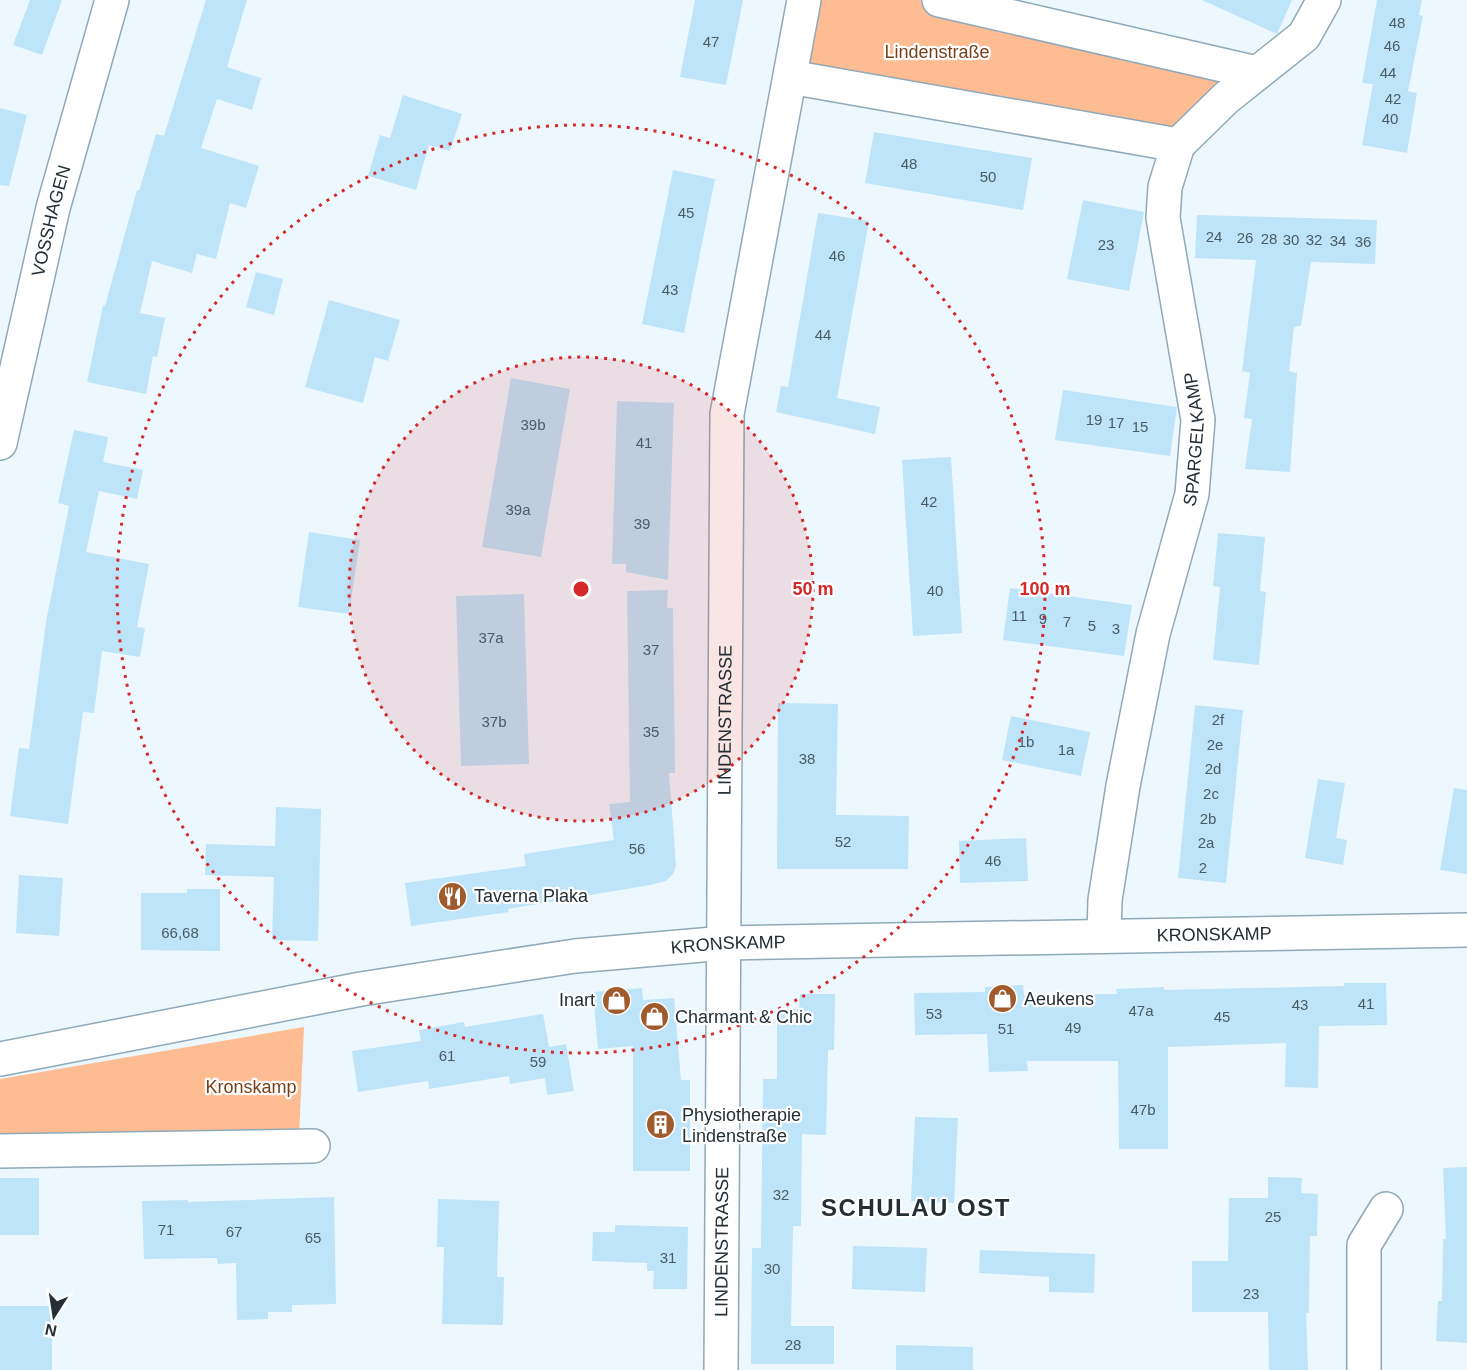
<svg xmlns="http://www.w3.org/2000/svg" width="1467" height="1370" font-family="Helvetica,sans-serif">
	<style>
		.green { fill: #febc93 }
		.building { fill: #bee4f9 }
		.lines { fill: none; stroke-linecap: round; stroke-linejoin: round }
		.minor-casing { stroke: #8fa9b8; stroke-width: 36 }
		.minor { stroke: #fff; stroke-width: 33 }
		.ring { fill: none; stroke: #d62828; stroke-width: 3; stroke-dasharray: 3 6 }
		.labels { text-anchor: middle; stroke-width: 4.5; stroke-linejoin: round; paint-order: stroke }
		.number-label { font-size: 15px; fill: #4a5c66 }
		.park-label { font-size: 18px; fill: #763f18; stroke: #fff }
		.street-label { font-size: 18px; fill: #242f35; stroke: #fff }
		.poi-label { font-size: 18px; fill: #242f35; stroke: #fff; text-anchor: start }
		.district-label { font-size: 24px; font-weight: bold; letter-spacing: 1.5px; fill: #242f35; stroke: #fff }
		.centre { fill: #d62828; stroke: #fff; stroke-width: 3 }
		.ring-label { font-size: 18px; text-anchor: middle; font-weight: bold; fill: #d62828; stroke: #fff; stroke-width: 4.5; stroke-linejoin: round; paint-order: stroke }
	</style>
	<rect width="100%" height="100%" fill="#edf8fe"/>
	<g class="green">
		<polygon points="804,0 939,0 1256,71 1178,145 790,77"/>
		<polygon points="304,1027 299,1136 0,1146 0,1079"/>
	</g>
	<g class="building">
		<polygon points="30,0 62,0 42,55 13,45"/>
		<polygon points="206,0 247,0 227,67 261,78 252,110 217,99 201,148 259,166 246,208 230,203 216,259 197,254 192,273 152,261 140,313 165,318 157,357 153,356 146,394 87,382 103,305 105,306 137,190 139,191 156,134 164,136"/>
		<polygon points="695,0 743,0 726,85 680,77"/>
		<polygon points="1202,0 1292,0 1277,34"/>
		<polygon points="1377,0 1422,0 1419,15 1423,16 1408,91 1417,93 1407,153 1362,145 1373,84 1362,83"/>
		<polygon points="403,95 462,114 450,151 429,145 416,190 368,176 380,135 390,138"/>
		<polygon points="0,108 27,115 9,186 0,185"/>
		<polygon points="874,132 1032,158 1023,210 865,183"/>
		<polygon points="673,170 715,179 684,333 642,324"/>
		<polygon points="1083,200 1144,212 1129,291 1067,279"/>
		<polygon points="818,213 869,221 837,398 880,407 875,434 776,412 781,386 788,387"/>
		<polygon points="1197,215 1377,220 1375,264 1311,262 1301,326 1294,327 1289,371 1297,373 1290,472 1245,469 1252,419 1244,418 1250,373 1242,371 1256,260 1195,258"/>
		<polygon points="256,272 283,279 274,315 246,307"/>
		<polygon points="329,300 400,320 388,361 375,357 363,403 305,387"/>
		<polygon points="511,378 570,389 541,557 482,547"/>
		<polygon points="1063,390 1177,407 1170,456 1055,440"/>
		<polygon points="617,401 674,403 668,580 626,572 626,564 612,564"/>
		<polygon points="74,430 108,437 103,462 143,470 137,499 99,491 86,552 149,564 137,627 145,628 140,657 102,651 94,713 83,712 68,824 10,816 19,748 29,749 46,622 69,506 58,503"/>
		<polygon points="951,457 962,633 913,636 902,460"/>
		<polygon points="309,532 360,540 349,614 298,607"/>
		<polygon points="1218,533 1265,537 1260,591 1266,592 1259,665 1213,660 1220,587 1213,586"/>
		<polygon points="1010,588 1132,605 1124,656 1003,640"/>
		<polygon points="668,590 667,608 673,608 675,773 669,773 676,865 673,874 666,881 650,885 508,909 509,912 411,926 405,883 526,866 524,854 614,840 609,804 630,802 627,591"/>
		<polygon points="524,594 529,764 461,766 456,596"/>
		<polygon points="778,703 838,704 836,815 909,816 908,869 777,869"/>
		<polygon points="1195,705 1243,710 1226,883 1178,878"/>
		<polygon points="1011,716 1090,732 1081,776 1002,760"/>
		<polygon points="1318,779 1345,783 1336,838 1347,840 1343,865 1305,858"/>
		<polygon points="1454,788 1467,790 1467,874 1440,870"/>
		<polygon points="276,807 321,809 318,941 272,940 274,877 205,875 206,844 275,846"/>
		<polygon points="1026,838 1028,881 960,883 959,841"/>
		<polygon points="19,875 63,878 59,936 16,933"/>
		<polygon points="187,889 220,889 220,951 141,950 141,893 187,893"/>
		<polygon points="1344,983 1386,983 1387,1025 1319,1026 1318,1088 1285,1087 1286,1043 1168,1047 1168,1149 1119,1149 1118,1061 1027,1061 1028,1071 989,1072 987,1034 915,1035 914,993 985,992 985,987 1023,985 1024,995 1117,994 1116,989 1164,987 1164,990 1344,986"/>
		<polygon points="642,988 643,1000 674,998 681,1080 690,1080 690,1171 633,1171 633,1046 598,1049 593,992"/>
		<polygon points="800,994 835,994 834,1050 828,1050 826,1135 802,1134 801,1226 793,1226 791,1326 834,1326 834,1364 751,1364 752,1248 761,1248 763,1079 777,1079 777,1009 799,1009"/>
		<polygon points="543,1014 549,1047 566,1044 574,1091 547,1095 545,1078 510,1084 509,1076 429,1089 428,1081 358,1092 352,1051 421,1041 419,1030 464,1022 465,1027"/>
		<polygon points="915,1117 958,1118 954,1203 911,1201"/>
		<polygon points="1467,1167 1467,1343 1436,1341 1438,1301 1442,1301 1443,1239 1446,1239 1443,1168"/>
		<polygon points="1268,1177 1302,1178 1301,1193 1318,1194 1317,1236 1310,1236 1309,1313 1306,1313 1308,1370 1269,1370 1268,1312 1192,1312 1192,1261 1228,1261 1229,1198 1268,1198"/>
		<rect x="0" y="1178" width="39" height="57"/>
		<polygon points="334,1197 336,1304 292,1305 292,1312 268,1312 268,1319 237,1320 236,1263 218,1264 217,1258 144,1259 142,1201 188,1200 188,1202"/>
		<polygon points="438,1199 499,1201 497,1277 504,1277 503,1325 442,1324 444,1247 437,1247"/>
		<polygon points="615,1225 688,1227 687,1289 653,1289 654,1271 647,1271 647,1263 592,1261 593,1232 615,1232"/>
		<polygon points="853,1246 927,1248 925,1292 852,1289"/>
		<polygon points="980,1250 1095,1254 1094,1293 1049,1292 1049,1277 979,1273"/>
		<rect x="0" y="1306" width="52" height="64"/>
		<polygon points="896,1345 973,1347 973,1370 896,1370"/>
	</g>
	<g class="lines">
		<defs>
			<g id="minor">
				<polyline points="939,0 1257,73"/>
				<polyline points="790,77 1178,145"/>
				<path id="s1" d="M0,443L53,208L112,0"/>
				<path id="s2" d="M1104,936L1105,900L1123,786L1153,634L1192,494L1198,420L1163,218L1165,187L1178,145L1226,98L1304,36L1324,0"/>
				<path id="s3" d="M0,1059L361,989L575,956L725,943L1467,930"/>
				<polyline points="0,1151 313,1146"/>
				<path id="s4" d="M721,1370L727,414L804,0"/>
				<polyline points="1364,1370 1364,1245 1386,1209"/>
			</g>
		</defs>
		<use href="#minor" class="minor-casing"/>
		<use href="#minor" class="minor"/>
	</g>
	<circle cx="581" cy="589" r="232" fill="#d62828" fill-opacity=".12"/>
	<g class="ring">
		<circle cx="581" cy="589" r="232"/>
		<circle cx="581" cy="589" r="464"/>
	</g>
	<defs>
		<symbol id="restaurant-disc" viewBox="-11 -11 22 22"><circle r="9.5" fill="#9f5b2c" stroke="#fff"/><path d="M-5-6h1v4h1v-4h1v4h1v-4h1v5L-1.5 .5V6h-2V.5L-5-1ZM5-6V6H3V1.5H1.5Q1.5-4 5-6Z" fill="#fff"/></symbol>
		<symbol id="shop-disc" viewBox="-11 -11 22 22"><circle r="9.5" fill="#9f5b2c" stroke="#fff"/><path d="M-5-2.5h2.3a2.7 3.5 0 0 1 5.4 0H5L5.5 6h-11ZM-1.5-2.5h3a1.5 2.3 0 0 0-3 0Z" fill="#fff"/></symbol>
		<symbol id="building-disc" viewBox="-11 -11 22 22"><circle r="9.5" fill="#9f5b2c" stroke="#fff"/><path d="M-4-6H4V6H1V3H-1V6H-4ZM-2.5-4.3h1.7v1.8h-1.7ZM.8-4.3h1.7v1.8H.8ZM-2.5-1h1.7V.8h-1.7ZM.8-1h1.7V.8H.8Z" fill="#fff"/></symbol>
	</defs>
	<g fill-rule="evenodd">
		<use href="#restaurant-disc" x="436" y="880" width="33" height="33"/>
		<use href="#shop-disc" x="986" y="982" width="33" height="33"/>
		<use href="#shop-disc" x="600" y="984" width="33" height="33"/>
		<use href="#shop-disc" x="638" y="1000" width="33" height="33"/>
		<use href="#building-disc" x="644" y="1108" width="33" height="33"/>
	</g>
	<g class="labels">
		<g class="number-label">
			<text x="1397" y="28">48</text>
			<text x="711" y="47">47</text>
			<text x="1392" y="51">46</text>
			<text x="1388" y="78">44</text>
			<text x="1393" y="104">42</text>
			<text x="1390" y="124">40</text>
			<text x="909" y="169">48</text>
			<text x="988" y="182">50</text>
			<text x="686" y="218">45</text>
			<text x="1214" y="242">24</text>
			<text x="1245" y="243">26</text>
			<text x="1269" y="244">28</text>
			<text x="1291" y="245">30</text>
			<text x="1314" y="245">32</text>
			<text x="1338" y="246">34</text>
			<text x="1363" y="247">36</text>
			<text x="1106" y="250">23</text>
			<text x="837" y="261">46</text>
			<text x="670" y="295">43</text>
			<text x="823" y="340">44</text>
			<text x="1094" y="425">19</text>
			<text x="1116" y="428">17</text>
			<text x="533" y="430">39b</text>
			<text x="1140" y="432">15</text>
			<text x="644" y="448">41</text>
			<text x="929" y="507">42</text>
			<text x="518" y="515">39a</text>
			<text x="642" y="529">39</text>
			<text x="935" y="596">40</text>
			<text x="1019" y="621">11</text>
			<text x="1043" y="624">9</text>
			<text x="1067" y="627">7</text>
			<text x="1092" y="631">5</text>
			<text x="1116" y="634">3</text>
			<text x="491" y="643">37a</text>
			<text x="651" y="655">37</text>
			<text x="1218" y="725">2f</text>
			<text x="494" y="727">37b</text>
			<text x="651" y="737">35</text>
			<text x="1026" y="747">1b</text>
			<text x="1215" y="750">2e</text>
			<text x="1066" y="755">1a</text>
			<text x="807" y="764">38</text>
			<text x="1213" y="774">2d</text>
			<text x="1211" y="799">2c</text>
			<text x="1208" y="824">2b</text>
			<text x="843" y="847">52</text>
			<text x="1206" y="848">2a</text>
			<text x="637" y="854">56</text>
			<text x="993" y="866">46</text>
			<text x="1203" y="873">2</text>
			<text x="180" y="938">66,68</text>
			<text x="1366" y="1009">41</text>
			<text x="1300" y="1010">43</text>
			<text x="1141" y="1016">47a</text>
			<text x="934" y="1019">53</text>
			<text x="1222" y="1022">45</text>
			<text x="1073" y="1033">49</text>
			<text x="1006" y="1034">51</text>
			<text x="447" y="1061">61</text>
			<text x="538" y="1067">59</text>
			<text x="1143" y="1115">47b</text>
			<text x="781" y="1200">32</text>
			<text x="1273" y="1222">25</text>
			<text x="166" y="1235">71</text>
			<text x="234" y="1237">67</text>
			<text x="313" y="1243">65</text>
			<text x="668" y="1263">31</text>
			<text x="772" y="1274">30</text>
			<text x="1251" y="1299">23</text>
			<text x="793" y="1350">28</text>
		</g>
		<g class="park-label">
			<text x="937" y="58">Lindenstraße</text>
			<text x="251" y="1093">Kronskamp</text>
		</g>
		<g class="street-label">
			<text dy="6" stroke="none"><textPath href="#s1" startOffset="228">VOSSHAGEN</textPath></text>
			<text dy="6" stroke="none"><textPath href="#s2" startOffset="507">SPARGELKAMP</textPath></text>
			<text dy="6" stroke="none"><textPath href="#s4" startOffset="650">LINDENSTRASSE</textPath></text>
			<text dy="6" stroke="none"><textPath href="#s3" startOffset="1224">KRONSKAMP</textPath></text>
			<text dy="6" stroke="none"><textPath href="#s3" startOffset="738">KRONSKAMP</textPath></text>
			<text dy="6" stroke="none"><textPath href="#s4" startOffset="128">LINDENSTRASSE</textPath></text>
		</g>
		<g class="poi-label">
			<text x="474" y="902">Taverna Plaka</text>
			<text x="1024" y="1005">Aeukens</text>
			<text x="595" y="1006" text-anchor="end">Inart</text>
			<text x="675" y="1023">Charmant &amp; Chic</text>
			<text x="682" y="1121">Physiotherapie<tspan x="682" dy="21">Lindenstraße</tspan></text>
		</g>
		<g class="district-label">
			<text x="916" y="1216">SCHULAU OST</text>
		</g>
	</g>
	<circle cx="581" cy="589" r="9" class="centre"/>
	<g class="ring-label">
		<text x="813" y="595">50 m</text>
		<text x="1045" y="595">100 m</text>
	</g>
	<g transform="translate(54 1316) rotate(192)" stroke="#ffffff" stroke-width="4.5" paint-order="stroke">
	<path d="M0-4.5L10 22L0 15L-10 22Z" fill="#242f35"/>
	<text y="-9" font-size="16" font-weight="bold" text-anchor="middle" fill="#242f35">N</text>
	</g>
</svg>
